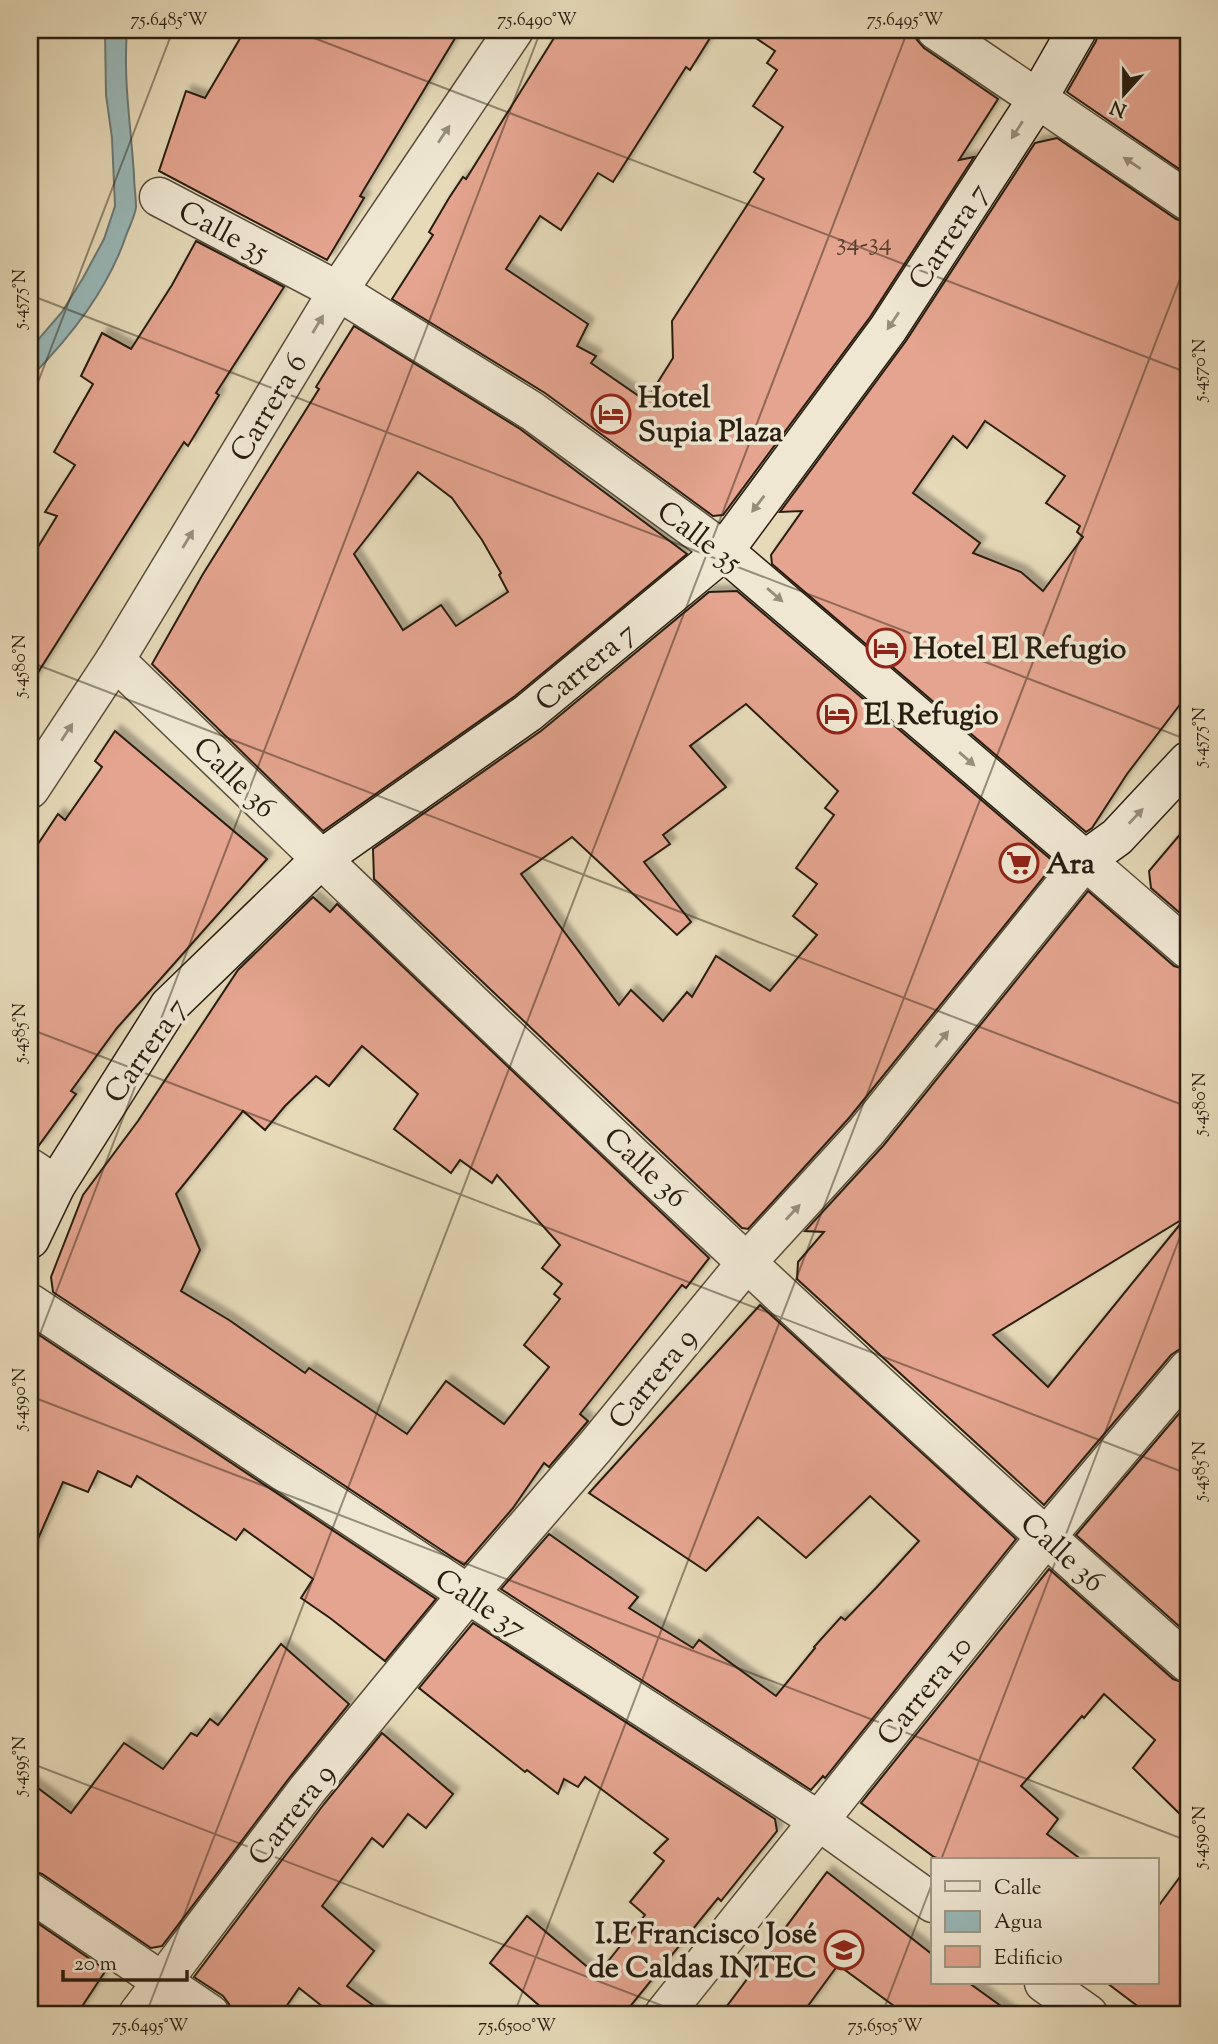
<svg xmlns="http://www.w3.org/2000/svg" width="1218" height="2044" font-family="'Sorts Mill Goudy',serif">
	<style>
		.water { fill: #99b8b8; stroke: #6c7a75; stroke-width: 2 }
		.building { fill: #e4a48f; stroke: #291e11; stroke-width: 2; fill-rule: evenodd; filter: url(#shadow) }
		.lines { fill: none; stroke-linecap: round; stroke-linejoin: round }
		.minor-casing { stroke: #584d3b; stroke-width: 41 }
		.secondary-casing { stroke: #291e11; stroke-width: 41 }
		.minor { stroke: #efe7d2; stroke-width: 38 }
		.secondary { stroke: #efe7d2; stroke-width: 38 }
		.oneway { fill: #968d7b }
		.ticks { fill: none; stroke: #291e11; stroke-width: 2; stroke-opacity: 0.45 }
		.labels { text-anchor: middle; stroke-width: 7; stroke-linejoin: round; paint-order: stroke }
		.number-label { font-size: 26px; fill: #584030 }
		.street-label { font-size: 30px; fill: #291e11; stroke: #efe7d2 }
		.poi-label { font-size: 30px; font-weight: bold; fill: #291e11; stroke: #efe7d2; text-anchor: start }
		.neatline { fill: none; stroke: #291e11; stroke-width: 2.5 }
		.ticks-label { font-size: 18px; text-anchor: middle; fill: #291e11 }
	</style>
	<defs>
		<filter id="shadow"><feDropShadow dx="6" dy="-6" stdDeviation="2" flood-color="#0004"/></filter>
	</defs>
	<rect width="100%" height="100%" fill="#e6dab9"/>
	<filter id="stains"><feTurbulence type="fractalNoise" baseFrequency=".00286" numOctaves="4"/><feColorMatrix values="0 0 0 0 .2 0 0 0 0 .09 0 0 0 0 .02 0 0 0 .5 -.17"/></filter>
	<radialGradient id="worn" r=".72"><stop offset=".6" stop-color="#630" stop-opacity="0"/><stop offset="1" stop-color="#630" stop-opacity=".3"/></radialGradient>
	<path class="water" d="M105,30L127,31C123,79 131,127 134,175C134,186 136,197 136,207C135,216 130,225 127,233C108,290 71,336 30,378V349L62,312L83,278L104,239L115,206L112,138L106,95Z"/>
	<g class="building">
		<polygon points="245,30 460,30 360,196 364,198 327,260 159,171 186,91 205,98"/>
		<polygon points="559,30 715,30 690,70 686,67 613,182 598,173 561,230 540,216 506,269 588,324 577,346 596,356 591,363 646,401 673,358 672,321 764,179 754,172 783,127 753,106 777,70 767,63 775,51 744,30 910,30 915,34 917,40 924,48 998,99 959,160 974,157 870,317 723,515 713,516 545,393 392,299 433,235 429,232 449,198 463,177 466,179"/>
		<polygon points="1099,30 1188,30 1188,175 1067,92 1096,41"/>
		<path d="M1057,138L1176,219L1188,223V694L1127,774L1092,828L1086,832L772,564L771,555L802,511L780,512L906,341L1035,143ZM985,421L1065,476L1046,503L1080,526L1077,532L1083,537L1043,591L1021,572L973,553L980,543L913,493L953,436L967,448Z"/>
		<polygon points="196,241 284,287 216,393 219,395 188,446 184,442 30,685 30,560 57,516 45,512 75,465 54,452 93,384 81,376 102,333 131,349 172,285"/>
		<path d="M354,326L520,429L687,554L515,696L323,831L152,664L203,574L319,389L316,387ZM418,472L452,498L482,540L501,573L499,575L508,592L456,626L441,605L403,630L354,554Z"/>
		<path d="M737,591L1055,863L849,1118L748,1229L742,1228L374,879L373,849L541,731L709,592ZM746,704L838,791L825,808L834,815L796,868L817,884L793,916L817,935L770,991L716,956L692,997L687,992L663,1021L631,990L619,1005L521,874L572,837L677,935L691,922L644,862L670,844L663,835L726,787L690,746Z"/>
		<polygon points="115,731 267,859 117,1028 71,1091 76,1094 37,1148 30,1146 30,856 58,814 65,820 102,767 95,761"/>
		<polygon points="1188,825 1188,920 1151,888 1149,871"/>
		<path d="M1088,891L1174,966L1188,970V1348L1180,1349L1171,1355L1044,1505L797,1279L798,1262L824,1232L805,1231L883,1146ZM1186,1217L1048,1387L993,1335Z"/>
		<path d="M313,897L330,912L337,904L709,1258L686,1288L682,1285L580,1414L588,1421L549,1467L544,1463L513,1508L464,1565L53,1292L51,1277L83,1195L138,1121L238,970ZM362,1046L418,1094L394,1129L451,1173L460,1160L492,1183L497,1175L560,1245L542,1268L562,1284L554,1294L560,1299L524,1345L549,1367L504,1424L446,1381L407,1434L309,1368L305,1373L229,1320L181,1291L200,1250L176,1194L243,1111L265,1130L285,1106L316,1076L329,1086Z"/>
		<polygon points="760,1305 1016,1539 825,1778 823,1776 811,1790 501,1589 549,1534 638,1597 629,1608 693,1648 699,1640 776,1696 815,1648 814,1647 841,1617 845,1620 876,1588 919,1541 870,1496 806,1558 758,1517 706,1571 589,1493"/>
		<polygon points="30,1329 436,1599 385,1661 330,1618 301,1598 313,1579 244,1529 236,1540 137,1476 131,1487 98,1471 88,1492 63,1482 30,1557"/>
		<polygon points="1188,1403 1188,1634 1076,1535"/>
		<polygon points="1049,1569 1173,1679 1188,1684 1188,1822 1133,1768 1155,1740 1104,1694 1084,1718 1082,1716 1021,1786 1058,1819 1047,1834 1082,1860 943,1860 934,1857 861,1803"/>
		<polygon points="473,1623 775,1819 777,1831 721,1901 718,1898 624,2014 549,2014 490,1963 527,1916 597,1975 645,1915 630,1902 664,1861 654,1853 668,1839 585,1777 578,1787 564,1779 558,1794 527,1770 525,1772 419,1688"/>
		<polygon points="281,1644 349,1704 290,1777 162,1946 151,1948 42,1874 30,1870 30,1782 71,1813 124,1743 163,1769 191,1733 197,1736 210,1719 218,1725"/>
		<polygon points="382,1733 453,1794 426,1828 408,1814 383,1847 372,1838 322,1906 374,1951 347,1986 385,2014 332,2014 299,1988 281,2014 232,2014 229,2004 223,1996 194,1977 324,1804"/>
		<polygon points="1188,1866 1188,2014 1148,2014 1107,1983 1157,1983 1157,1908"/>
		<polygon points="827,1872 933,1955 933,1983 969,1983 1012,2014 905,2014 838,1965 802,2014 721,2014"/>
		<polygon points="30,1918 106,1970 77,2014 30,2014"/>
	</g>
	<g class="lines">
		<defs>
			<g id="minor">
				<polyline points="936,30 1188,201"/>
				<polyline points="159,197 338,291 532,411 724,551"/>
				<path d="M115,660C467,1000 820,1340 1188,1663"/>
				<polyline points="30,789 115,660 338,291 514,30"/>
				<polyline points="30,1168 56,1185"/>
				<polyline points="30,1303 468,1594 819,1821 933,1903"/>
				<polyline points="30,1892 210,2014"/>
				<polyline points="1044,1983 1088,2014"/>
				<polyline points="138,2014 307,1790 468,1594 595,1447 747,1262 866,1132 1085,860 1188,949"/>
				<polyline points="664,2014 1045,1538 1188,1369"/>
			</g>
			<g id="secondary">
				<polyline points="724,551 1085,860 1117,837 1188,761"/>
				<polyline points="30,1239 56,1185 169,1006 321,859 528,713 724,551 888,329 1038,98 1077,30"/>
			</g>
		</defs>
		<use href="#minor" class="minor-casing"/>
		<use href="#secondary" class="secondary-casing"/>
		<use href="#minor" class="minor"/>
		<use href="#secondary" class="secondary"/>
	</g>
	<defs><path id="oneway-solid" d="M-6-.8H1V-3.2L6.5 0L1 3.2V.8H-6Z" transform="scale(1.75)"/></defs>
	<g class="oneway">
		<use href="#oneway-solid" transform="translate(1017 130) rotate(123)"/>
		<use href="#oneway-solid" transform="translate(444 134) rotate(-56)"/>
		<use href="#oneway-solid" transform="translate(1132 163) rotate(-146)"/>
		<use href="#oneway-solid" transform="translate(893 321) rotate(124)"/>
		<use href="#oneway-solid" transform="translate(318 324) rotate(-59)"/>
		<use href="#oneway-solid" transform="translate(758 504) rotate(127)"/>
		<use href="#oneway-solid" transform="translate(188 539) rotate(-59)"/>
		<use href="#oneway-solid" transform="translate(775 595) rotate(41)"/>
		<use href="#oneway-solid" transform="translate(67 732) rotate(-57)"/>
		<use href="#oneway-solid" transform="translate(967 759) rotate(41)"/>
		<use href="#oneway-solid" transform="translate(1136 816) rotate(-47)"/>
		<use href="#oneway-solid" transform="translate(942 1039) rotate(-51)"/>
		<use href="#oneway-solid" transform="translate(793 1212) rotate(-47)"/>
	</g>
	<path class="ticks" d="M293,30L1188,373M30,295L1188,740M30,403L173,30M30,662L1188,1107M30,1029L1188,1474M30,1360L541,30M30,1396L1188,1841M30,1763L684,2014M941,1860L1188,1216M146,2014L908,30M514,2014L1188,258M882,2014L933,1881"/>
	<defs>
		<symbol id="hotel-ring" viewBox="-11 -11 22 22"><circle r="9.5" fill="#efe7d2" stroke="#8f2418" stroke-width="1.5"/><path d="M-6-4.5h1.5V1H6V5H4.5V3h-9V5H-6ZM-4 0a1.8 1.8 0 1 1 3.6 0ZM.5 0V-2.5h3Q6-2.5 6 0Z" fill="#8f2418"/></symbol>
		<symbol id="supermarket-ring" viewBox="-11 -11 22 22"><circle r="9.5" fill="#efe7d2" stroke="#8f2418" stroke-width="1.5"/><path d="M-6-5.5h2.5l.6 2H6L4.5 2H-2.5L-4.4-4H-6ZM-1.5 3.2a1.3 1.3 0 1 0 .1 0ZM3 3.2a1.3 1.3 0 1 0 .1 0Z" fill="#8f2418"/></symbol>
		<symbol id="school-ring" viewBox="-11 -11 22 22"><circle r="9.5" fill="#efe7d2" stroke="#8f2418" stroke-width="1.5"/><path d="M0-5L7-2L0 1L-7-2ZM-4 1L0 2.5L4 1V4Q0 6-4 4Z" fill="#8f2418"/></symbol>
	</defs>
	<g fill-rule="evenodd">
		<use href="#hotel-ring" x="589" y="392" width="44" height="44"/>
		<use href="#hotel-ring" x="864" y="626" width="44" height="44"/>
		<use href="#hotel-ring" x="815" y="692" width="44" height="44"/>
		<use href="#supermarket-ring" x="997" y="841" width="44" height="44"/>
		<use href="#school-ring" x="822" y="1928" width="44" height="44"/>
	</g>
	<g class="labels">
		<g class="number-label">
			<text x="864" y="250">34-34</text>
		</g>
		<g class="street-label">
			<text transform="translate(224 231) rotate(28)" y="10">Calle 35</text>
			<text transform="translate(948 236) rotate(-57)" y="10">Carrera 7</text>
			<text transform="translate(268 407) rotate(-59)" y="10">Carrera 6</text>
			<text transform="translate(700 536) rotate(37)" y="10">Calle 35</text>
			<text transform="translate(585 666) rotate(-40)" y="10">Carrera 7</text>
			<text transform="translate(235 777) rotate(44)" y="10">Calle 36</text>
			<text transform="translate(145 1050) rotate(-55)" y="10">Carrera 7</text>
			<text transform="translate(646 1167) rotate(43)" y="10">Calle 36</text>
			<text transform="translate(652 1378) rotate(-51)" y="10">Carrera 9</text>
			<text transform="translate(1063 1552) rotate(42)" y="10">Calle 36</text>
			<text transform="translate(481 1603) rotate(33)" y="10">Calle 37</text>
			<text transform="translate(924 1690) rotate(-51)" y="10">Carrera 10</text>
			<text transform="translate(291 1814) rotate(-52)" y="10">Carrera 9</text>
		</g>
		<g class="poi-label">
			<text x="638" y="407">Hotel<tspan x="638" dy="34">Supia Plaza</tspan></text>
			<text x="913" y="658">Hotel El Refugio</text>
			<text x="864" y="724">El Refugio</text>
			<text x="1046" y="873">Ara</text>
			<text x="817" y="1943" text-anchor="end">I.E Francisco José<tspan x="817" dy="34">de Caldas INTEC</tspan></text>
		</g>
	</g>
	<rect width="1218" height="2044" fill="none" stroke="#e6dab9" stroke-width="77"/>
	<rect x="931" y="1858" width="228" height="126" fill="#efe7d2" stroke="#a09785" stroke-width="2"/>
	<rect x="945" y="1881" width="35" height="10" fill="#efe7d2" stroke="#a09785" stroke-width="2"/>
	<text x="994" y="1894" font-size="21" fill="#291e11">Calle</text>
	<rect x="945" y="1911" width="35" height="21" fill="#99b8b8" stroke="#a09785" stroke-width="2"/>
	<text x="994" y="1928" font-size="21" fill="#291e11">Agua</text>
	<rect x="945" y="1946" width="35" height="21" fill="#e4a48f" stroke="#a09785" stroke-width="2"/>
	<text x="994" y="1964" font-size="21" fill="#291e11">Edificio</text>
	<g transform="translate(1124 94) rotate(201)" stroke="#efe7d2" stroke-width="5" paint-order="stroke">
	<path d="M0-5L12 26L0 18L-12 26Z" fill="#291e11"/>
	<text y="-10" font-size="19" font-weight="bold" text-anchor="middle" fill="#291e11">N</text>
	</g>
	<path d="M63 1970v10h124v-10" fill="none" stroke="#291e11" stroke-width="3.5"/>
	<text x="74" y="1970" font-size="21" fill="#291e11" stroke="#efe7d2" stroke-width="5" paint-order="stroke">20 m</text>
	<rect x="38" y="38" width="1142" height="1968" class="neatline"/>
	<g class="ticks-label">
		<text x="169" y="25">75.6485°W</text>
		<text x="537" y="25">75.6490°W</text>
		<text x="905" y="25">75.6495°W</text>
		<text transform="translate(19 299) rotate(-90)" y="6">5.4575°N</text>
		<text transform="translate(1199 370) rotate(-90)" y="6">5.4570°N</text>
		<text transform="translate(19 666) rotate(-90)" y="6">5.4580°N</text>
		<text transform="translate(1199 737) rotate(-90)" y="6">5.4575°N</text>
		<text transform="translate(19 1033) rotate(-90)" y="6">5.4585°N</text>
		<text transform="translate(1199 1104) rotate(-90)" y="6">5.4580°N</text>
		<text transform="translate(19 1399) rotate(-90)" y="6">5.4590°N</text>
		<text transform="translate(1199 1471) rotate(-90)" y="6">5.4585°N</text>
		<text transform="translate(19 1766) rotate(-90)" y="6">5.4595°N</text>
		<text transform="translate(1199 1837) rotate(-90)" y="6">5.4590°N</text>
		<text x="150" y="2031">75.6495°W</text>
		<text x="517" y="2031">75.6500°W</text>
		<text x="885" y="2031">75.6505°W</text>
	</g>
	<rect width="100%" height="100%" filter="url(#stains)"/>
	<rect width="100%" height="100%" fill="url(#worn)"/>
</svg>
